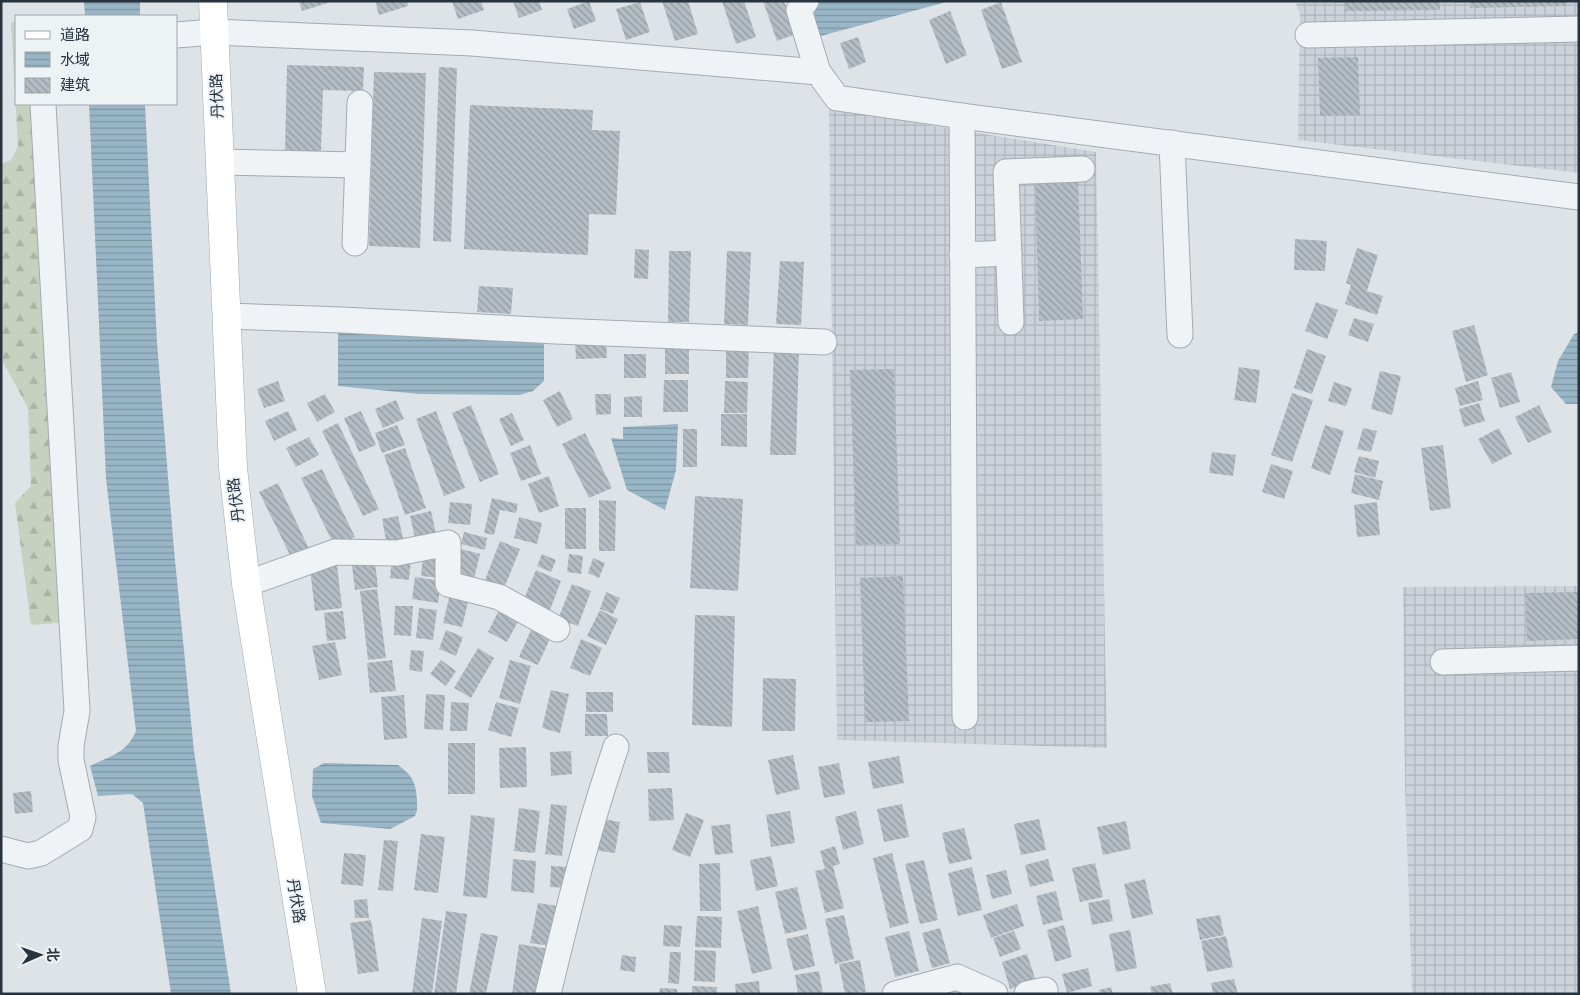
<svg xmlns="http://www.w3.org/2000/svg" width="1580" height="995" font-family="Inter,'Noto Sans SC',sans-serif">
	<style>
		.industrial { fill: url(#industrial-grid) }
		.forest { fill: url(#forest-firs) }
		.water { fill: url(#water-rules) }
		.building { fill: url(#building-back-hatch) }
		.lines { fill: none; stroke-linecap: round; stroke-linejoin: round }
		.minor-casing { stroke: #a3abb1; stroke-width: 27 }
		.major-casing { stroke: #9da9b3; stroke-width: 29 }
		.minor { stroke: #f0f3f6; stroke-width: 25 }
		.major { stroke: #fff; stroke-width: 28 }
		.labels { text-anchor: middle; stroke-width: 4; stroke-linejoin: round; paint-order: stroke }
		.street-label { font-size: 15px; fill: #27333e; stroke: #edf2f5 }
	</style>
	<defs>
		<pattern id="industrial-grid" width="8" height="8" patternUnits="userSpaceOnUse" patternTransform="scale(1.25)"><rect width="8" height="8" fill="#ccd2d9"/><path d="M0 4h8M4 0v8" fill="none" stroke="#afb5bb"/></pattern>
		<pattern id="forest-firs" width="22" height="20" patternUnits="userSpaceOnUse" patternTransform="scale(1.25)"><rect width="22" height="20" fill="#c6d1bf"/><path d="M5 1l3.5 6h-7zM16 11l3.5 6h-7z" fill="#aab4a5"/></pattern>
		<pattern id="water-rules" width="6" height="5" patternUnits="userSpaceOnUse" patternTransform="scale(1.25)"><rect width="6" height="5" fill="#99b6c7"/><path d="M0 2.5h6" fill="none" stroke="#7d95a3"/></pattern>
		<pattern id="building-back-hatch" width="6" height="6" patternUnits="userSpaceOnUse" patternTransform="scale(1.25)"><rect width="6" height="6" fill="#b5bdc4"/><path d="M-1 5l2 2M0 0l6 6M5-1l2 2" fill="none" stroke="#939aa1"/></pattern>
	</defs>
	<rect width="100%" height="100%" fill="#dee3e7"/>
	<g class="industrial">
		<polygon points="1295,1 1579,1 1579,173 1298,140 1300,14"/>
		<polygon points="829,109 1096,152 1107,748 837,740"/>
		<polygon points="1579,586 1579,994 1412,994 1405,786 1403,587"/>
	</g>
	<polygon class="forest" points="16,21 16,104 46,104 70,622 31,625 15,503 31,486 28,408 3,362 1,340 1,164 11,160 18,146 11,23"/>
	<g class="water">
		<polygon points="84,1 140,1 140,16 85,16"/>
		<polygon points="821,1 950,1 817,37 809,14"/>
		<path d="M89,104H145L157,342L174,550L194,751L231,994H171L143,803L132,794L98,796L90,766C110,756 127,753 136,731L106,479Z"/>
		<polygon points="338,328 544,343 544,381 533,391 520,395 419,394 338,386"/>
		<polygon points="1579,332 1579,404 1566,404 1551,387 1558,361 1574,334"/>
		<polygon points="678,424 676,470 665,510 627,490 611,438 623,439 623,427"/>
		<path d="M324,763L398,765C412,775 416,782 417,800C417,806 418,810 415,816L390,829L321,823L312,796L313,769Z"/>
	</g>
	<g class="building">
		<polygon points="299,1 331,1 331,2 302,11"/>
		<polygon points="375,1 407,1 408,6 379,15"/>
		<polygon points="452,1 481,1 484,10 458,19"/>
		<polygon points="513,1 539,1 542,10 519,18"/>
		<polygon points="589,1 596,21 574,29 567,9"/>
		<polygon points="662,1 688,1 698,34 675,41"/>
		<polygon points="722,1 744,1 756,37 736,44"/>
		<polygon points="763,1 784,1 796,34 777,41"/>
		<polygon points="1345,1 1440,1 1440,10 1345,11"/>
		<polygon points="1470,1 1566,1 1566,6 1470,8"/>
		<polygon points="640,2 650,32 626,40 616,9"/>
		<polygon points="1001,2 1022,62 1002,69 981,10"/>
		<polygon points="950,11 967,55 946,64 929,20"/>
		<polygon points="858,37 866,62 849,69 840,43"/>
		<polygon points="1358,57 1360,115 1320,116 1318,58"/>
		<polygon points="287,65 364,67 363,91 323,90 321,152 285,151"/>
		<polygon points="439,67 457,68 451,242 433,241"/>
		<polygon points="374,72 426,73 420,248 369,246"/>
		<polygon points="470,105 593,110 592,130 620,131 616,215 589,214 588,255 464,249"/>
		<polygon points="1078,177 1083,319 1039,321 1035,179"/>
		<polygon points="1295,239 1327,241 1325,271 1294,270"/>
		<polygon points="1357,248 1378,255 1367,291 1383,296 1377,315 1345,304 1351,285 1346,283"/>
		<polygon points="635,249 649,250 648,279 634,278"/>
		<polygon points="669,251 691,251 689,322 668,322"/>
		<polygon points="727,251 751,252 748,325 724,324"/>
		<polygon points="780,261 804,262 801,325 776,324"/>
		<polygon points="479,286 513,288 511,314 477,312"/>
		<polygon points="1316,302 1338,310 1327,339 1305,331"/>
		<polygon points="1354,318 1374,324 1368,342 1348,335"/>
		<polygon points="1474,325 1488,375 1466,382 1452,331"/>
		<polygon points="606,338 607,358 576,359 575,339"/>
		<rect x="665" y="342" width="24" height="32"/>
		<polygon points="774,346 799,347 796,455 770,455"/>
		<polygon points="726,347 749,347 748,378 726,378"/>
		<polygon points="1307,349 1326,356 1312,394 1294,388"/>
		<rect x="624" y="354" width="22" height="24"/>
		<polygon points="1239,367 1260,370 1256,403 1234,400"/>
		<polygon points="894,369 900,544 856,545 850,370"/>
		<polygon points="1380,371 1401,376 1392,415 1371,409"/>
		<polygon points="1511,372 1520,402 1500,408 1491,378"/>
		<polygon points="664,380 688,380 688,412 663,412"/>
		<polygon points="278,381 285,401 264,408 257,389"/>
		<polygon points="725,381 748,382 747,413 724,413"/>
		<polygon points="1478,381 1483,400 1460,406 1455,388"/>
		<polygon points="1334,382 1352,388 1346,406 1328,401"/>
		<polygon points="560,391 573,419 557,427 543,400"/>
		<polygon points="1292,393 1313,400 1292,462 1271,455"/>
		<polygon points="325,394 335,412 317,422 307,403"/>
		<polygon points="595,394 611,394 611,414 596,415"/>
		<polygon points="642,396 642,417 624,417 624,397"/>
		<polygon points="396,400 404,419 383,428 375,409"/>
		<polygon points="1479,403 1485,421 1464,427 1459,409"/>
		<polygon points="471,405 499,474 480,482 452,413"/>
		<polygon points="1539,405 1552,432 1528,443 1515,417"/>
		<polygon points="288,411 297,430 274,441 265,421"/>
		<polygon points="361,411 376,445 359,452 344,418"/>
		<polygon points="436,411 465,488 444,496 416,419"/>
		<polygon points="512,413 524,440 511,446 499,419"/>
		<polygon points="721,414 747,414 747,447 721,446"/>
		<polygon points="338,423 379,509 363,516 322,431"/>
		<polygon points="397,425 405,445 382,453 375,433"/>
		<polygon points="1325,425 1344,431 1330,475 1311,468"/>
		<polygon points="1363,428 1377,431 1371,452 1357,449"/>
		<polygon points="1499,428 1512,454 1492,464 1478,439"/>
		<rect x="683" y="429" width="14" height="38"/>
		<polygon points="585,433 612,488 589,498 562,444"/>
		<polygon points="309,437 319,455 296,467 286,448"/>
		<polygon points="530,445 541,474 521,481 510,453"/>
		<polygon points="1443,445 1451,508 1430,511 1421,448"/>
		<polygon points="405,448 426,508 405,515 384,455"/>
		<polygon points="1212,452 1236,455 1233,476 1209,473"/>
		<polygon points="1359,456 1379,461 1375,478 1354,472"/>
		<polygon points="1271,464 1293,471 1284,499 1262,492"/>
		<polygon points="322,469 355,537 335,547 301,478"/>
		<polygon points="1355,474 1383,481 1379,500 1351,493"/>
		<polygon points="549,476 559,506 539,513 528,484"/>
		<polygon points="278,483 311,553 293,561 259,492"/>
		<polygon points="695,496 743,499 738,591 690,588"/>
		<polygon points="492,498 518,504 516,513 500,510 494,535 484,533"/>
		<polygon points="599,500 616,501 615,551 599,551"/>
		<polygon points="450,502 472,504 470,525 448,523"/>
		<polygon points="1377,502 1380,535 1357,537 1354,505"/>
		<rect x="565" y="508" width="21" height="41"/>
		<polygon points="431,511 438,542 417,547 410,516"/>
		<polygon points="398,516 405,547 388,551 382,519"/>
		<polygon points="519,517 542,523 537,544 514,538"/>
		<polygon points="464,532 487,538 485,550 461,544"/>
		<polygon points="500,541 520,549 503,591 484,583"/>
		<polygon points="461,549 480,554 473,583 453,578"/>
		<polygon points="542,554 556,560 551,572 537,566"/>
		<polygon points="569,554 583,556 581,574 567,572"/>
		<polygon points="374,555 378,587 355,590 351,558"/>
		<polygon points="392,557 411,559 409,580 390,578"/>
		<polygon points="423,557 443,559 441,578 421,576"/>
		<polygon points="593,558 605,563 599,578 588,573"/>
		<polygon points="337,565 342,608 315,611 310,569"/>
		<polygon points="536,570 561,581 548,615 522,604"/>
		<polygon points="903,576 909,721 865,722 860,578"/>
		<polygon points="415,577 441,581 438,603 412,599"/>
		<polygon points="572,584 591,591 578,626 558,619"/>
		<polygon points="377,589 386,658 368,660 360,591"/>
		<polygon points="451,590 470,594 462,627 443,623"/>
		<polygon points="606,592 620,598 613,614 600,609"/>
		<polygon points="1579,592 1579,639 1527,641 1525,593"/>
		<polygon points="395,606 413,606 411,636 394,635"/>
		<polygon points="501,606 521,616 507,642 488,632"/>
		<polygon points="419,608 437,610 433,640 416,638"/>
		<polygon points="600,610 618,619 606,645 587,636"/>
		<polygon points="343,611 346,639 327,641 324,613"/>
		<polygon points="695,615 735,616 732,727 692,725"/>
		<polygon points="534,623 553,632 538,665 519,657"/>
		<polygon points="446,630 463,637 456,656 439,649"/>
		<polygon points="581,639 602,648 590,676 570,668"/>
		<polygon points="335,642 342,675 319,680 312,646"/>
		<polygon points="478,648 494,658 471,698 454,688"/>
		<polygon points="411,650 424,651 422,672 409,670"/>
		<polygon points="392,660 396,691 370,693 367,663"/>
		<polygon points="441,660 456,671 446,686 430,674"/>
		<polygon points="510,660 531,666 520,704 499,698"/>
		<polygon points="763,678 796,679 795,731 762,731"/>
		<polygon points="551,690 569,694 560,733 542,728"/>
		<rect x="586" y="692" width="27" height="20"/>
		<polygon points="426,694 445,695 443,730 424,729"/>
		<polygon points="404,695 407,738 384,740 381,697"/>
		<polygon points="451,702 469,703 467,731 450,731"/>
		<polygon points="496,702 519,708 511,737 488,730"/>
		<polygon points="585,714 607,714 608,736 585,736"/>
		<rect x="448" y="743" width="27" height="51"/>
		<polygon points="526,747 527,787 500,788 499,748"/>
		<polygon points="571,751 572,774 551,776 550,752"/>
		<polygon points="647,752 669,752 670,773 648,773"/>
		<polygon points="793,755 800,789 776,795 768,760"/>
		<polygon points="899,756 904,783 873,789 868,762"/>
		<polygon points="839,763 845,794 824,798 818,767"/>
		<polygon points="672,788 674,820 649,821 648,789"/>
		<polygon points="31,791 33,812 15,814 13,793"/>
		<polygon points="551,804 567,806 562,856 545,854"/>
		<polygon points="902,804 909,837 884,842 877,809"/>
		<polygon points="519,808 540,811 535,853 514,851"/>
		<polygon points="790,811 795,843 771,847 766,815"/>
		<polygon points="856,811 864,844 843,850 835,817"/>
		<polygon points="686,813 704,820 690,857 672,850"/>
		<polygon points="471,815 495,818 487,898 463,896"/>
		<polygon points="598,818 620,822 615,853 593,850"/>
		<polygon points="1039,819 1046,850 1021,855 1014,824"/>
		<polygon points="1126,821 1131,849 1103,855 1097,827"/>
		<polygon points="730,824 733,853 715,855 711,826"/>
		<polygon points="964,828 972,859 949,864 942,833"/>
		<polygon points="421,834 445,837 438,893 414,890"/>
		<polygon points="384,840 398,841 393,891 378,890"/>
		<polygon points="835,846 840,864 833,866 844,908 825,913 815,871 825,869 820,851"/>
		<polygon points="344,853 366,855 363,886 341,884"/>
		<polygon points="892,853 909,923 890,928 873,858"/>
		<polygon points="771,856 778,886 756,891 750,860"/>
		<polygon points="513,859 536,861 534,893 511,891"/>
		<polygon points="1048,859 1054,881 1030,887 1025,865"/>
		<polygon points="924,860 938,920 920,924 905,864"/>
		<polygon points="720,863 721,911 700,911 699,864"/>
		<polygon points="1095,863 1103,897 1080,902 1072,868"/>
		<polygon points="551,866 570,867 569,888 550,887"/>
		<polygon points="972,867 982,910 958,916 948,873"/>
		<polygon points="1006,870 1012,894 992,899 986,875"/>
		<polygon points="1145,879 1153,914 1132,919 1124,884"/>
		<polygon points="797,887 807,929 785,934 775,892"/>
		<polygon points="1056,891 1063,920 1043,925 1036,896"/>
		<polygon points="367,899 369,918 355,918 354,900"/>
		<polygon points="1109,899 1113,921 1092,925 1088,903"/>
		<polygon points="538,903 557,906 549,946 530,943"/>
		<polygon points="1017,904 1024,926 991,938 983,915"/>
		<polygon points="758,906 772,969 752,974 737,911"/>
		<polygon points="446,911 467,914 456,994 434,994"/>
		<polygon points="844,915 854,959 835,964 825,919"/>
		<polygon points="1220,915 1224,935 1200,940 1196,919"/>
		<polygon points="697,916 722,917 721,948 695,947"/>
		<polygon points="422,918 442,921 432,994 412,994"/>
		<polygon points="371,920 379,971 358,974 350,923"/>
		<polygon points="664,925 682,926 680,947 663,946"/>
		<polygon points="1064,925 1072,957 1055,962 1047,930"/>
		<polygon points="940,928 950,963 932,968 922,933"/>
		<polygon points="1130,930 1137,968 1116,972 1109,934"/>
		<polygon points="909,931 919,971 895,977 885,937"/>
		<polygon points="1014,931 1021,949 1000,957 993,938"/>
		<polygon points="481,933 498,936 486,994 469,994"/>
		<polygon points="808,934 815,966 794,971 786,939"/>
		<polygon points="1226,936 1233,967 1207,972 1201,941"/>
		<polygon points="519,944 550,949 543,994 512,994"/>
		<polygon points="695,950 716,951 715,982 694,981"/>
		<polygon points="670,952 681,952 679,984 668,983"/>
		<polygon points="1027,954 1036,981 1010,989 1002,962"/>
		<polygon points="622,955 636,957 635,972 620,970"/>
		<polygon points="860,960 866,992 845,994 839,964"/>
		<polygon points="1088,968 1092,986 1067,993 1062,974"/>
		<polygon points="819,971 823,994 798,994 795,975"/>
		<polygon points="1234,979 1238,994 1213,994 1211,983"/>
		<polygon points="759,981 760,994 736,994 735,984"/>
		<polygon points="1170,983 1173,994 1152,994 1150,987"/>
		<polygon points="692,986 717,987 717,994 692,994"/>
		<polygon points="1111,987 1113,994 1100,994 1099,990"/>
		<polygon points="660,988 677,989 677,994 659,994"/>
	</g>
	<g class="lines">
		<defs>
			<g id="minor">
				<polyline points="806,1 799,10 818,72"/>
				<polyline points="176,35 214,32 472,43 818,72 837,98 962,116 1579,197"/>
				<polyline points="1308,35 1579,29"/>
				<polyline points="962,116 965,717"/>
				<polyline points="1172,143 1180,335"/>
				<polyline points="220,162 358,165"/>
				<polyline points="355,243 360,103"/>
				<polyline points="962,255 1009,253"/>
				<polyline points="226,316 342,320 556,331 824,342"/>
				<polyline points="1011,322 1006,172 1082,169"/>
				<polyline points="246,584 335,552 397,553 448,543 448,584 499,597 557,629"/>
				<polyline points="1443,662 1579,658"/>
				<polyline points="1,849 28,856 41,853 80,829 83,817 71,760 71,746 77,711 43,104"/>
				<path d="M548,994C568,911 588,828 616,747"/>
				<polyline points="895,994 957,977 995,994"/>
				<polyline points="1027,994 1045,990 1045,994"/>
			</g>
			<polyline id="major" points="213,1 233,468 246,584 312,994"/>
		</defs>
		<use href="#minor" class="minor-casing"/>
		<use href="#major" class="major-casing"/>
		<use href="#minor" class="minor"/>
		<use href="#major" class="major"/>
	</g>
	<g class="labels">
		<g class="street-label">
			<text transform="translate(217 96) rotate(-92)" y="5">丹伏路</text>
			<text transform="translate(236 500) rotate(-97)" y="5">丹伏路</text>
			<text transform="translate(296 901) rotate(81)" y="5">丹伏路</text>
		</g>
	</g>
	<rect width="1580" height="995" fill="none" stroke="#27333e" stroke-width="5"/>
	<rect x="15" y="15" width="162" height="90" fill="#edf2f5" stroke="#9ea6ac"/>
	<rect x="25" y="31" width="25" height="8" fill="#ffffff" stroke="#9ea6ac"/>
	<text x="60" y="40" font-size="15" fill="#27333e">道路</text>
	<rect x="25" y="52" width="25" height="15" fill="url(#water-rules)" stroke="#9ea6ac"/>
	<text x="60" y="65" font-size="15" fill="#27333e">水域</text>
	<rect x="25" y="78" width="25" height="15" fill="url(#building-back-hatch)" stroke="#9ea6ac"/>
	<text x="60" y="90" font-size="15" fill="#27333e">建筑</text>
	<g transform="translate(40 955) rotate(88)" stroke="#edf2f5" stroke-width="4" paint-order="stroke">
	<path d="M0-4L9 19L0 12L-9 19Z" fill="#27333e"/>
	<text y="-8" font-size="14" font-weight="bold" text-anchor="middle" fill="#27333e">北</text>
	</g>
</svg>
